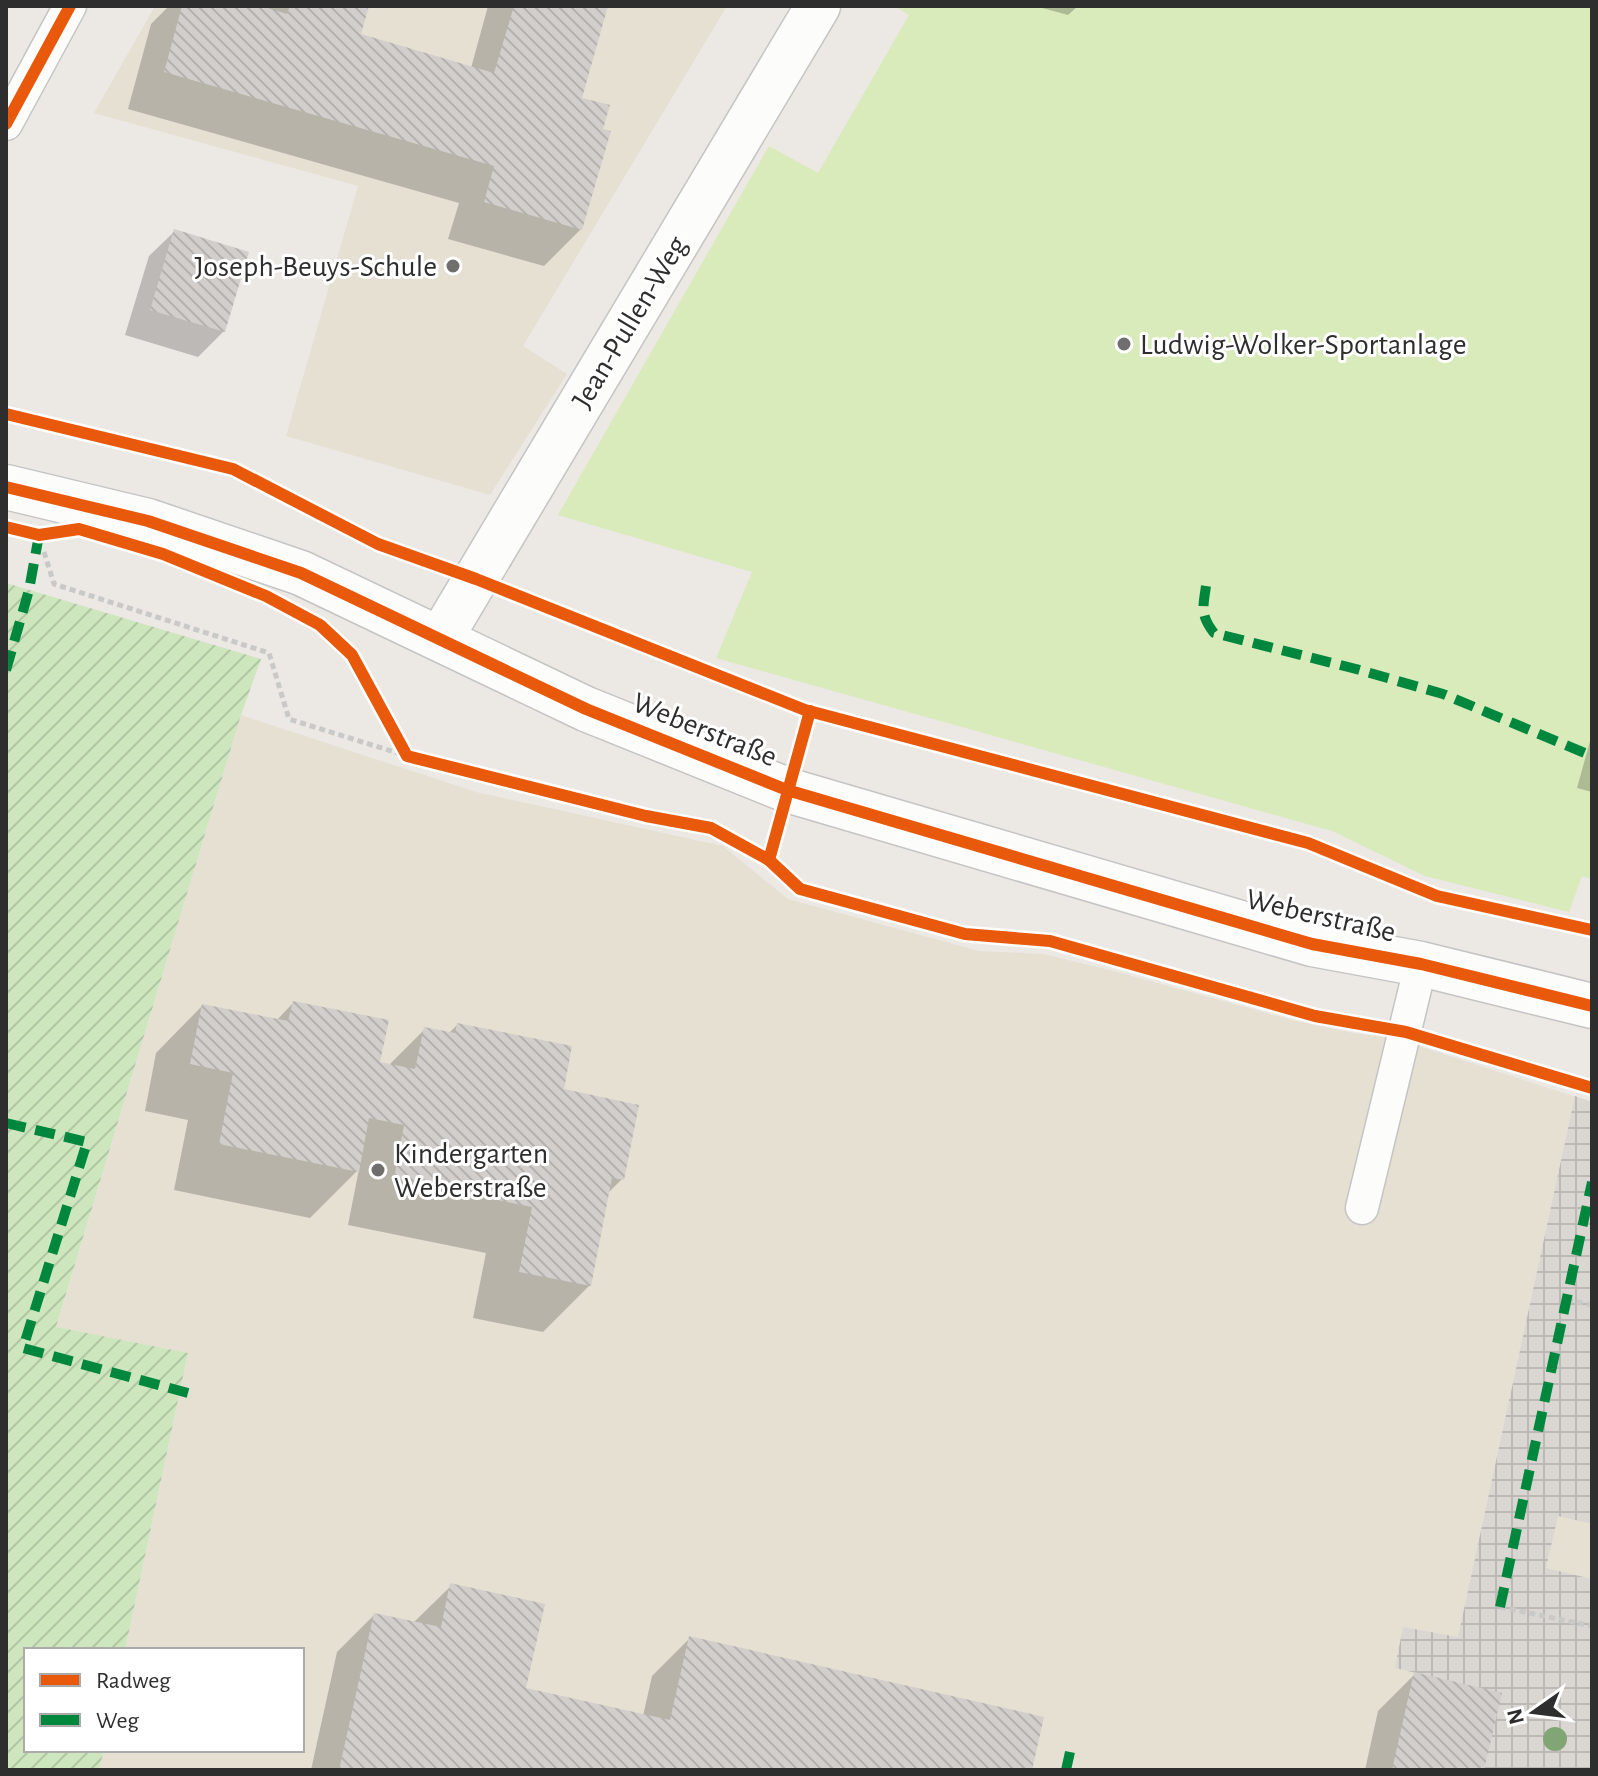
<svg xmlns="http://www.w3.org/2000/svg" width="1598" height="1776" font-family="'Alegreya Sans',sans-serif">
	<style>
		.education { fill: #e6e0d3 }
		.garden { fill: url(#garden-furrows) }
		.pitch { fill: #d9eabb }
		.plaza { fill: url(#plaza-grid) }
		.shadow { fill: #0003 }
		.building { fill: url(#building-back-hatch) }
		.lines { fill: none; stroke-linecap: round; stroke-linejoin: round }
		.lane-casing { stroke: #c5c4c5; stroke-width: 35 }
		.street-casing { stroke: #c5c4c5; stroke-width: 47 }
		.secondary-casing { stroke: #c5c4c5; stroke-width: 47 }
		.path { stroke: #c9c9c8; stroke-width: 5; stroke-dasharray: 6 4; stroke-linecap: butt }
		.lane { stroke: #fcfcfb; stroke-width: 32 }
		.street { stroke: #fcfcfb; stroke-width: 44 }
		.secondary { stroke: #fcfcfb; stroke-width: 44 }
		.quiet { stroke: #00873e; stroke-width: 10; stroke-dasharray: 20 10; stroke-linecap: butt }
		.cycleway-casing { stroke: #fff; stroke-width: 17 }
		.cycleway { stroke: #e8590c; stroke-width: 12 }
		.tree { fill: #82a575 }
		.poi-dot { fill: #706f6e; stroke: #fff; stroke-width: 3 }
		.labels { text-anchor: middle; stroke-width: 6; stroke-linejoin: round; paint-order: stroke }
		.poi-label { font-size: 30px; fill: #2e2e2e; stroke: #fff; text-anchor: start }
		.street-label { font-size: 30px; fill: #2e2e2e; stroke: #fff }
	</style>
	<defs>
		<pattern id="garden-furrows" width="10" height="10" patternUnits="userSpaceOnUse" patternTransform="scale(2)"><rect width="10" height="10" fill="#cee6be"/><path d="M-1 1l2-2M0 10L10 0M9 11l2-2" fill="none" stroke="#b1c6a4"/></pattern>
		<pattern id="plaza-grid" width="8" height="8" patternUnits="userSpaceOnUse" patternTransform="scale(2)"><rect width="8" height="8" fill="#dad6d2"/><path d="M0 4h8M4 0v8" fill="none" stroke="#bbb8b5"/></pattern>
		<pattern id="building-back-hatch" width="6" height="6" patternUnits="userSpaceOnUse" patternTransform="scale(2)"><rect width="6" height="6" fill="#d1cecb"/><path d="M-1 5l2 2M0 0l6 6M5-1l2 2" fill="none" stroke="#b4b1af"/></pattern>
	</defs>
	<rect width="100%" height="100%" fill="#ece8e4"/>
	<g class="education">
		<polygon points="155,6 727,6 523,346 567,374 490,495 286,436 358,186 94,113"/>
		<polygon points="241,715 476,792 723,846 788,899 979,951 1043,954 1114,971 1288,1019 1353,1033 1397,1039 1592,1102 1592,1770 99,1770 104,1750 302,1750 302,1650 125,1650 188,1354 56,1328"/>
	</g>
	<polygon class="garden" points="6,583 261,659 241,715 56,1327 188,1353 125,1650 26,1650 26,1750 104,1750 99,1770 6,1770"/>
	<polygon class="pitch" points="894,6 1592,6 1592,879 1582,876 1569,912 1425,876 1332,831 716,658 752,572 558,515 769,146 818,173 909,15"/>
	<polygon class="plaza" points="1575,1096 1592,1102 1592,1524 1558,1516 1546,1568 1592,1579 1592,1770 1484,1770 1501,1693 1395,1668 1403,1627 1458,1637"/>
	<g class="shadow">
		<polygon points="169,6 254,6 263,9 264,6 367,6 358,36 471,68 488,6 606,6 580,100 581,229 544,266 448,239 459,203 128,109 151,24"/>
		<polygon points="1035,6 1078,6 1068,15"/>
		<polygon points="175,231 224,331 198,357 125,335 149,256"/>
		<polygon points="1592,734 1592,792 1577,788"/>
		<polygon points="293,1003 378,1064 388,1066 425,1029 448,1034 457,1025 561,1091 622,1179 607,1194 590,1285 543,1332 473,1318 486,1253 348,1225 359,1169 310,1218 174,1190 188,1120 145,1111 156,1053 202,1006 276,1021"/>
		<polygon points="451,1586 524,1690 643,1716 652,1676 690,1638 1030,1770 311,1770 337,1652 374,1615 413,1623"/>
		<polygon points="1415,1674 1482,1770 1365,1770 1378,1711"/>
	</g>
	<g class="building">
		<polygon points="182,6 261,6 287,14 290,6 369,6 361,34 494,73 514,6 608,6 582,98 610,105 603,129 611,131 582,230 484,202 494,166 164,72"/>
		<polygon points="174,229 249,252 225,332 150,310"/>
		<polygon points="293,1001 389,1020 380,1062 415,1069 424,1027 455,1033 457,1023 572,1046 564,1089 639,1105 624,1180 612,1178 591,1286 519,1272 532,1207 394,1179 404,1125 369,1118 359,1172 219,1144 233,1073 190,1064 202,1004 288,1021"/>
		<polygon points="450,1583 545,1604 526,1688 670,1720 689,1636 1044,1717 1032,1770 339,1770 374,1613 441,1627"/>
		<polygon points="1414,1672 1502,1693 1484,1770 1392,1770"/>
	</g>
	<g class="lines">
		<defs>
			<g id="lane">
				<polyline points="6,124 70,6"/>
				<polyline points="1362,1208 1421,964"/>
			</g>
			<polyline id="street" points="440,639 818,6"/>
			<polyline id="secondary" points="6,487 148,521 301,573 586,709 787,790 1312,944 1421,964 1592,1006"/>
		</defs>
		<use href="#lane" class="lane-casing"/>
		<use href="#street" class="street-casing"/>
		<use href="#secondary" class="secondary-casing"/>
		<g class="path">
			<polyline points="44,552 54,584 269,653 289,719 407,756"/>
			<polyline points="1567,1300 1592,1305"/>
			<polyline points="1500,1607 1592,1626"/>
		</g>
		<use href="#lane" class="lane"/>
		<use href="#street" class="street"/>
		<use href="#secondary" class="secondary"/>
		<g class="quiet">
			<path d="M1206,586C1203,607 1200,615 1214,633L1356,669L1443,694L1592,756"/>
			<polyline points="6,670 29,590 39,535 34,534"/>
			<polyline points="6,1123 87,1142 23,1348 188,1393"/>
			<polyline points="1500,1607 1592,1182"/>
			<polyline points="1066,1770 1070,1752"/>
		</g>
		<defs>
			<g id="cycleway">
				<polyline points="6,124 70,6"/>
				<polyline points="6,414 233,469 378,544 476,579 805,710 1308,843 1437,896 1592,930"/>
				<polyline points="6,487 148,521 301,573 586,709 787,790 1312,944 1421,964 1592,1006"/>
				<polyline points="6,527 39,535 79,529 163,554 266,596 320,625 352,655 407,756 646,816 711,828 769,860"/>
				<polyline points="810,711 769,860 800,889 965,934 1050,941 1315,1016 1406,1032 1592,1088"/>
			</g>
		</defs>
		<use href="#cycleway" class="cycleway-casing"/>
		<use href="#cycleway" class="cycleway"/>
	</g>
	<circle class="tree" cx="1555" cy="1739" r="12"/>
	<g class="poi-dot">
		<circle cx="453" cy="266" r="8"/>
		<circle cx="1124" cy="344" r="8"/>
		<circle cx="378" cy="1170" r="8"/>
	</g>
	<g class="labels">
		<g class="poi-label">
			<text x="437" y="276" text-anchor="end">Joseph-Beuys-Schule</text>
			<text x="1140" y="354">Ludwig-Wolker-Sportanlage</text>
			<text x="394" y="1163">Kindergarten<tspan x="394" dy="34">Weberstraße</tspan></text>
		</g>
		<g class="street-label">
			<text transform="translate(629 322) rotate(-59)" y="10">Jean-Pullen-Weg</text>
			<text transform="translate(705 729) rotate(22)" y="10">Weberstraße</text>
			<text transform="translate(1321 915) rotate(13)" y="10">Weberstraße</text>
		</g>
	</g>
	<rect width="1598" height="1776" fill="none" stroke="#2e2e2e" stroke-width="16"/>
	<rect x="24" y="1648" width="280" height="104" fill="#ffffff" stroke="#ababab" stroke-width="2"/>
	<rect x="40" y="1674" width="40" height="12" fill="#e8590c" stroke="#ababab" stroke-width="2"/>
	<text x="96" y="1688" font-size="24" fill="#2e2e2e">Radweg</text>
	<rect x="40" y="1714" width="40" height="12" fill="#00873e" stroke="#ababab" stroke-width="2"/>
	<text x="96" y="1728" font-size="24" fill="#2e2e2e">Weg</text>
	<g transform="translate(1534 1712) rotate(256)" stroke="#ffffff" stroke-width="6" paint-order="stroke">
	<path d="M0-6L14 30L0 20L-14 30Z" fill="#2e2e2e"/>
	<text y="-12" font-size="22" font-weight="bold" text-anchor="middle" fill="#2e2e2e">N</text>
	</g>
</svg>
